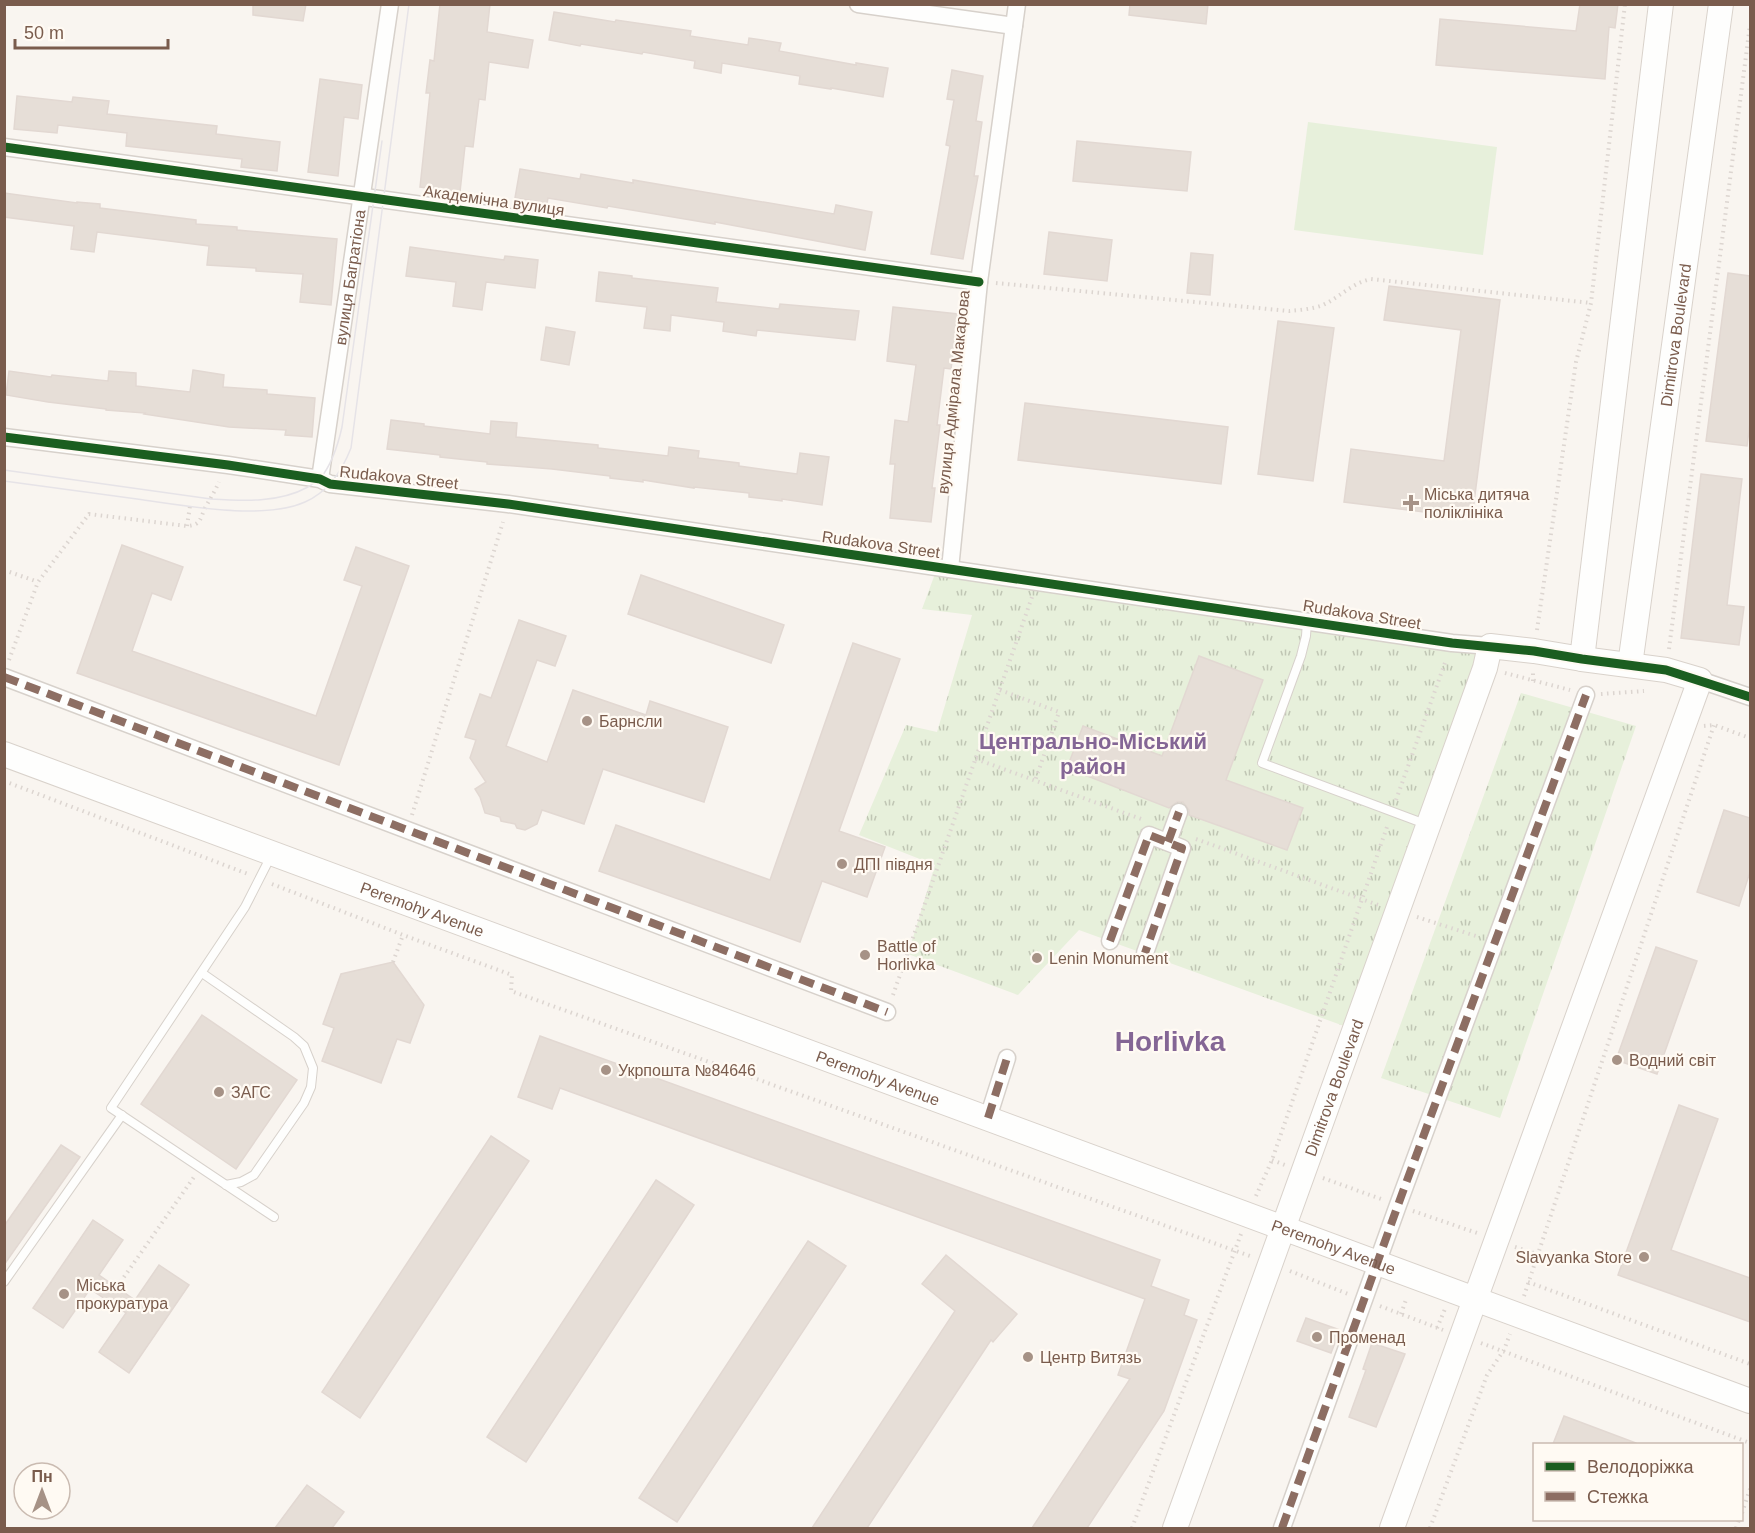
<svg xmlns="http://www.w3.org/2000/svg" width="1755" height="1533" font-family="Arial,sans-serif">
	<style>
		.grass { fill: #e7f0db }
		.park { fill: url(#park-tufts) }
		.building { fill: #e6ded7; stroke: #e2d8d2; stroke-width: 1.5 }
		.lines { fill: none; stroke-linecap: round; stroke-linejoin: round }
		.lane-casing { stroke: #d7d1cb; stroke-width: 10 }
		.street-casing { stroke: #d7d1cb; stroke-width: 19 }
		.secondary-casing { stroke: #d9d2cb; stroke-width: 26 }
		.path { stroke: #dcd5d0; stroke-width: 4; stroke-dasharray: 1.5 4.5; stroke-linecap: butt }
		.lane { stroke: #fefefd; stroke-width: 8 }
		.street { stroke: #fefefd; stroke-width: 16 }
		.secondary { stroke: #fefefd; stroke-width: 24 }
		.tram { stroke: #e6e3e7; stroke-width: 1.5 }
		.quiet { stroke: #8d6e63; stroke-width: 8; stroke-dasharray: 15 8; stroke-linecap: butt }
		.cycleway-casing { stroke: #fffaf3; stroke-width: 13 }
		.cycleway { stroke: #1b5e20; stroke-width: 9 }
		.poi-dot { fill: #a69286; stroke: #fffaf3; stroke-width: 2 }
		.labels { text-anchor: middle; stroke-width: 4.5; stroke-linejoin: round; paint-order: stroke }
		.street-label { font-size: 16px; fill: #7a5c4d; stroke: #fffaf3 }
		.poi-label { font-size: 16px; fill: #7a5c4d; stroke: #fffaf3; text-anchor: start }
		.district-label { font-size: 22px; font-weight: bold; fill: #846695; stroke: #fffaf3 }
		.town-label { font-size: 28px; font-weight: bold; fill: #846695; stroke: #fffaf3 }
	</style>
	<defs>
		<pattern id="park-tufts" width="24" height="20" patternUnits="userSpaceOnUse" patternTransform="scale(1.5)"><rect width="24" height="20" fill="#e7f0db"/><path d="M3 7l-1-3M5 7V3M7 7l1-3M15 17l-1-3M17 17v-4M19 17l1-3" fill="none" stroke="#c0c6b4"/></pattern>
	</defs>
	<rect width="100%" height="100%" fill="#f9f5f0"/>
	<polygon class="grass" points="1308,122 1497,147 1483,255 1294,230"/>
	<g class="park">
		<polygon points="939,563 1484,640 1344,1026 1079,930 1018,995 908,954 935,865 859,835 906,725 937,732 972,615 922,609"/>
		<polygon points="1521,693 1636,726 1500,1118 1381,1078"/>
	</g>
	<g class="building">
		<polygon points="253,4 306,4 303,21 253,15"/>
		<polygon points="440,4 490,4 487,32 533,40 528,68 489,62 485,100 479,99 473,147 465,146 460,192 420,187 430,93 426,93 430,60 434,61"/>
		<polygon points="1130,4 1208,4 1206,24 1129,15"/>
		<polygon points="1580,4 1618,4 1615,28 1609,27 1605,79 1436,65 1440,19 1576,31"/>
		<polygon points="554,12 615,22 616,20 691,31 690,36 748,45 749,38 781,43 779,51 856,65 856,63 888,68 883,97 831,88 831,89 799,84 800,76 722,63 721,73 694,68 695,61 643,52 642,54 581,44 580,46 549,40"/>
		<polygon points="952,70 983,76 976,121 982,122 974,176 978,176 963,259 931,254 950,146 946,145 954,100 947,99"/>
		<polygon points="320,79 362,85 358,119 344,117 338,176 308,172"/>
		<polygon points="17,96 72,102 73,97 109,101 107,114 217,126 216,134 280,142 277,171 241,167 242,159 126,146 127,133 58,125 57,133 14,129"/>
		<polygon points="1077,141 1191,152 1187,191 1073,181"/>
		<polygon points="520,169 580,179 581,174 633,183 633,180 834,214 836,205 872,212 865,250 715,222 715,224 608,206 607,208 548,198 547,203 515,198"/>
		<polygon points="4,193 77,203 77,202 100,204 100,208 196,220 196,224 237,227 237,230 337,239 331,305 300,302 303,274 256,271 256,268 207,265 209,246 97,232 94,252 71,249 74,226 4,217"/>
		<polygon points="1049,232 1112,240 1107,281 1044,274"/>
		<polygon points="410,247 504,260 505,256 538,260 535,288 486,282 482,310 453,306 456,282 406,276"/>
		<polygon points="1191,253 1213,255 1210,295 1187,293"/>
		<polygon points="599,272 632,276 632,278 718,288 716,302 779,309 780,304 859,311 855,340 757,330 756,336 723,331 724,322 671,315 670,331 644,328 647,307 596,301"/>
		<polygon points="1728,273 1750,276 1750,423 1747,446 1706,441"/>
		<polygon points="1389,286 1500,300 1472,518 1344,502 1351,449 1444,461 1461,330 1384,320"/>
		<polygon points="893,307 958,314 951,369 944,368 937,425 940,425 932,488 935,488 931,522 890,518 895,464 890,464 895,420 908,422 916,365 887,361"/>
		<polygon points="1278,321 1334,328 1313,481 1258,474"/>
		<polygon points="546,327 575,332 569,365 541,360"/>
		<polygon points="193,370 224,375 223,387 267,390 267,394 315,398 312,437 285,435 286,430 229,427 144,414 145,413 106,410 106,409 48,402 6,395 9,371 51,377 52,375 108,381 109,371 136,373 136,386 190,392"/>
		<polygon points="1025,403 1228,427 1221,484 1018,460"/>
		<polygon points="391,420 424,424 424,426 490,434 491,421 517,423 516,437 598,445 598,448 668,456 669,447 699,451 698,458 739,463 739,466 797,474 800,453 829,457 822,505 782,499 782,501 749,497 749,493 694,487 694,488 643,480 643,482 610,478 610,476 552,469 487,464 487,462 440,457 440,455 387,449"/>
		<polygon points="1701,474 1742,479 1727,605 1744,607 1739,645 1681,638"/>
		<polygon points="122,545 183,567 171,600 152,593 132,651 316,716 362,586 344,580 356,547 409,566 339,765 77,673"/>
		<polygon points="641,575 784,625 771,663 628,614"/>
		<polygon points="519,620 566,636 555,666 537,660 506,746 547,762 573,690 646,715 650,701 728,727 704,802 603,769 584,824 542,810 537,824 525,830 517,828 515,824 501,821 500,817 485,813 480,797 475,789 486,782 470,758 476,740 465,737 480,694 491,698"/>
		<polygon points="853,643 900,659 839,831 885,847 867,897 822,881 800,942 599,871 616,825 770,880"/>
		<polygon points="1199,656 1263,680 1226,780 1303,808 1287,850 1189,815 1189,810 1183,802 1177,802 1169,808 1067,768 1083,726 1162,756"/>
		<polygon points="1724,810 1750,818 1750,872 1739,906 1697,892"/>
		<polygon points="1656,947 1697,961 1657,1074 1616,1060"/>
		<polygon points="393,962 424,1005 410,1043 397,1039 381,1083 322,1061 334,1028 323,1024 341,974"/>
		<polygon points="202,1015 297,1080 236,1169 141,1104"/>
		<polygon points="540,1036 1160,1260 1151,1286 1189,1300 1184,1315 1197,1320 1164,1411 1087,1528 1032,1528 1130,1379 1118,1375 1145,1299 560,1088 552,1109 518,1097"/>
		<polygon points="1679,1105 1718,1119 1671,1250 1750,1278 1750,1322 1618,1275"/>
		<polygon points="491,1136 529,1161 360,1418 322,1392"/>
		<polygon points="61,1145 80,1157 4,1265 4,1226"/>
		<polygon points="656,1180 694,1205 526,1462 487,1437"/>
		<polygon points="93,1220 123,1240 99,1275 135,1300 159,1265 189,1285 129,1373 99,1352 126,1313 90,1289 63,1328 33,1308"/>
		<polygon points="808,1241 846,1266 677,1522 639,1498"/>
		<polygon points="946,1255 1017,1314 993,1342 991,1340 867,1528 812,1528 955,1311 922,1284"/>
		<polygon points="1306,1318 1340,1330 1331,1353 1297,1341"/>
		<polygon points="1372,1343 1405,1354 1376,1427 1349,1417 1366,1370 1363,1369"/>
		<polygon points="1564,1416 1636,1443 1636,1444 1553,1444"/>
		<polygon points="307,1485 344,1512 332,1528 275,1528"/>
	</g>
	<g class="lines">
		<defs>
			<g id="lane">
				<polyline points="1307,621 1306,636 1301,656 1262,763 1428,825"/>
				<polyline points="271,856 245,907 111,1108 274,1217"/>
				<polyline points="202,973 294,1037 304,1046 313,1068 311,1087 304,1103 254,1175 241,1182 226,1185"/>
				<polyline points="4,1282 122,1115"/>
			</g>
			<g id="street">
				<polyline points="858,4 1014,26"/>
				<polyline points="4,147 979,282"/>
				<polyline points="4,437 228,465 320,479 330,484 508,504 1452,643 1490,646"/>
				<path id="s1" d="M320,479L390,4"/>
				<polyline points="950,569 979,282 1017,4"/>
				<polyline points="4,677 887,1012"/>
				<polyline points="1700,680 1750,697"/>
				<polyline points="1168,842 1179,812"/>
				<polyline points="1110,941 1149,835 1182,848 1145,953"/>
				<polyline points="988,1118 1007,1058"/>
				<polyline points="1282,1528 1398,1205 1586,695"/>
			</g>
			<g id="secondary">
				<polyline points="1582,659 1661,4"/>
				<path id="s2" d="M1630,665L1721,4"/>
				<path id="s3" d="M4,754L1750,1401"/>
				<path id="s4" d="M1175,1528L1485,668L1490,646L1534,651L1582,659L1666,670L1700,680L1392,1528"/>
			</g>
		</defs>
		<use href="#lane" class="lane-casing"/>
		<use href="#street" class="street-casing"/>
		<use href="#secondary" class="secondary-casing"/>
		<g class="path">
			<path d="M996,283L1289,311C1300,310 1313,309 1323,305C1340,297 1352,283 1371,279L1591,303"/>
			<polyline points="187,526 190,506"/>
			<polyline points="4,570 38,582"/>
			<polyline points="1537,630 1576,362 1591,303 1625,4"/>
			<polyline points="1669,649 1750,25"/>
			<path d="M9,660L38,582L89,514L187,526C201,525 200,519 205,508C210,499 215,491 219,482"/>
			<polyline points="1505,673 1570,690"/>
			<polyline points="1533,681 1533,670"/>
			<polyline points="1000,690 1059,712 1035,781"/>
			<polyline points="1601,694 1644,691"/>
			<polyline points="1704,726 1714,725 1750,738"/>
			<polyline points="976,759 1141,819"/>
			<polyline points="4,781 248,874"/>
			<polyline points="1396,800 1446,660"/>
			<polyline points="412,815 503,522"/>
			<polyline points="1196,839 1378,905"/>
			<polyline points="272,884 403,935 512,975 511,991 1250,1256"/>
			<polyline points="1417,917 1479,937"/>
			<polyline points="393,962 403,935"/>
			<polyline points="893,995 1032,597"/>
			<polyline points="1272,1160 1285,1165"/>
			<polyline points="1323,1178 1381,1199"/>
			<polyline points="1256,1196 1272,1160 1388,824"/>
			<polyline points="1413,1211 1477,1233"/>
			<polyline points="1515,1247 1537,1254"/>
			<polyline points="1290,1271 1348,1294"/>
			<polyline points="1528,1282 1750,1364"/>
			<polyline points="117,1287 194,1177"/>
			<polyline points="1524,1296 1714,725"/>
			<polyline points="1380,1306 1443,1330"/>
			<polyline points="1401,1314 1407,1297"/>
			<polyline points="1437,1328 1445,1309"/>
			<polyline points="1481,1343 1750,1443"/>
			<polyline points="1742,1513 1750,1489"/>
			<polyline points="1132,1528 1241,1234"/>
			<polyline points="1430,1528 1487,1375 1504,1350 1510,1334"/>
			<polyline points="1736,1528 1739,1520"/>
		</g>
		<use href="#lane" class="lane"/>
		<use href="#street" class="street"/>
		<use href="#secondary" class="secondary"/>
		<g class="tram">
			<path d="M4,470L211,499C244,501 279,503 308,487C312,484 317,482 320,479C332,464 338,445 342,427L382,141"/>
			<path d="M4,481C49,487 93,493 137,499C182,505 263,521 305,502C328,492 342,471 351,448L409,4"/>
		</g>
		<g class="quiet">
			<polyline points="4,677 887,1012"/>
			<polyline points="1168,842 1179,812"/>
			<polyline points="1110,941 1149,835 1182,848 1145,953"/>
			<polyline points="988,1118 1007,1058"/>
			<polyline points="1282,1528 1398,1205 1586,695"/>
		</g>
		<defs>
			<g id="cycleway">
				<polyline points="4,147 979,282"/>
				<polyline points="4,437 228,465 320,479 330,484 508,504 1452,643 1534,651 1582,659 1666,670 1750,697"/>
			</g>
		</defs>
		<use href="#cycleway" class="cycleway-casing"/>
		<use href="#cycleway" class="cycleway"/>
	</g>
	<g class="poi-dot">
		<path d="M1408 494h6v6h6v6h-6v6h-6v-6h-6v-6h6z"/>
		<circle cx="587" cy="721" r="6"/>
		<circle cx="842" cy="864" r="6"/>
		<circle cx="865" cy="955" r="6"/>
		<circle cx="1037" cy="958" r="6"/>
		<circle cx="1617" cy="1060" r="6"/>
		<circle cx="606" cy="1070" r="6"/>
		<circle cx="219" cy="1092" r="6"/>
		<circle cx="1644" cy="1257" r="6"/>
		<circle cx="64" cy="1294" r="6"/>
		<circle cx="1317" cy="1337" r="6"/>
		<circle cx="1028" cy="1357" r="6"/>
	</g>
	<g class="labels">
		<g class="street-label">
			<text transform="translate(494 200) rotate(8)" y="6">Академічна вулиця</text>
			<text dy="6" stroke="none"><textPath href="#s1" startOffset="204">вулиця Багратіона</textPath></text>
			<text dy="6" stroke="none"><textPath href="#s2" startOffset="333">Dimitrova Boulevard</textPath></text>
			<text transform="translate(953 392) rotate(-84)" y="6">вулиця Адмірала Макарова</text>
			<text transform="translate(399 477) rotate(6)" y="6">Rudakova Street</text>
			<text transform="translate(881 544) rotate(8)" y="6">Rudakova Street</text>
			<text transform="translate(1362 614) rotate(9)" y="6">Rudakova Street</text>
			<text dy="6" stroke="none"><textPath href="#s3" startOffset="446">Peremohy Avenue</textPath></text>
			<text dy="6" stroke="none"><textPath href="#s3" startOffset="932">Peremohy Avenue</textPath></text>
			<text dy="6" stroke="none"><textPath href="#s4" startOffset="468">Dimitrova Boulevard</textPath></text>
			<text dy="6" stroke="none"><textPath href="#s3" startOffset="1418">Peremohy Avenue</textPath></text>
		</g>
		<g class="poi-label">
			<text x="1424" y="500">Міська дитяча<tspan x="1424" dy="18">поліклініка</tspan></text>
			<text x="599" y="727">Барнсли</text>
			<text x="854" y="870">ДПІ півдня</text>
			<text x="877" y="952">Battle of<tspan x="877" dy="18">Horlivka</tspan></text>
			<text x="1049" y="964">Lenin Monument</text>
			<text x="1629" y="1066">Водний світ</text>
			<text x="618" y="1076">Укрпошта №84646</text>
			<text x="231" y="1098">ЗАГС</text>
			<text x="1632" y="1263" text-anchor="end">Slavyanka Store</text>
			<text x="76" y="1291">Міська<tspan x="76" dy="18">прокуратура</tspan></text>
			<text x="1329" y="1343">Променад</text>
			<text x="1040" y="1363">Центр Витязь</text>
		</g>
		<g class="district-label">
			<text x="1093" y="749">Центрально-Міський<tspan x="1093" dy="25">район</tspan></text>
		</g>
		<g class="town-label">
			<text x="1170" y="1051">Horlivka</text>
		</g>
	</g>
	<rect width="1755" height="1533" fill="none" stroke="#7a5c4d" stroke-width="12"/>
	<rect x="1533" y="1443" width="210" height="78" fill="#fffaf3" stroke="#cabbb1" stroke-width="1.5"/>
	<rect x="1545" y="1462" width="30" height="9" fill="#1b5e20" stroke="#cabbb1" stroke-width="1.5"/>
	<text x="1587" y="1473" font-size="18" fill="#7a5c4d">Велодоріжка</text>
	<rect x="1545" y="1492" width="30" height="9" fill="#8d6e63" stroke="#cabbb1" stroke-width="1.5"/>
	<text x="1587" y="1503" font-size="18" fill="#7a5c4d">Стежка</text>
	<g transform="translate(42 1491)"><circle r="28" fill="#fffaf3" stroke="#cabbb1" stroke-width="1.5"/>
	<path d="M0-4.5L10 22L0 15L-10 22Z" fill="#a69286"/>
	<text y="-9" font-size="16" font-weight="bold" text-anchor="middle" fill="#7a5c4d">Пн</text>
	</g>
	<path d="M15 39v9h153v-9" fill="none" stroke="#7a5c4d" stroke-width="3"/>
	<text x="24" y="39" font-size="18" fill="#7a5c4d" stroke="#fffaf3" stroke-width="4.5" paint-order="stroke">50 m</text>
</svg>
